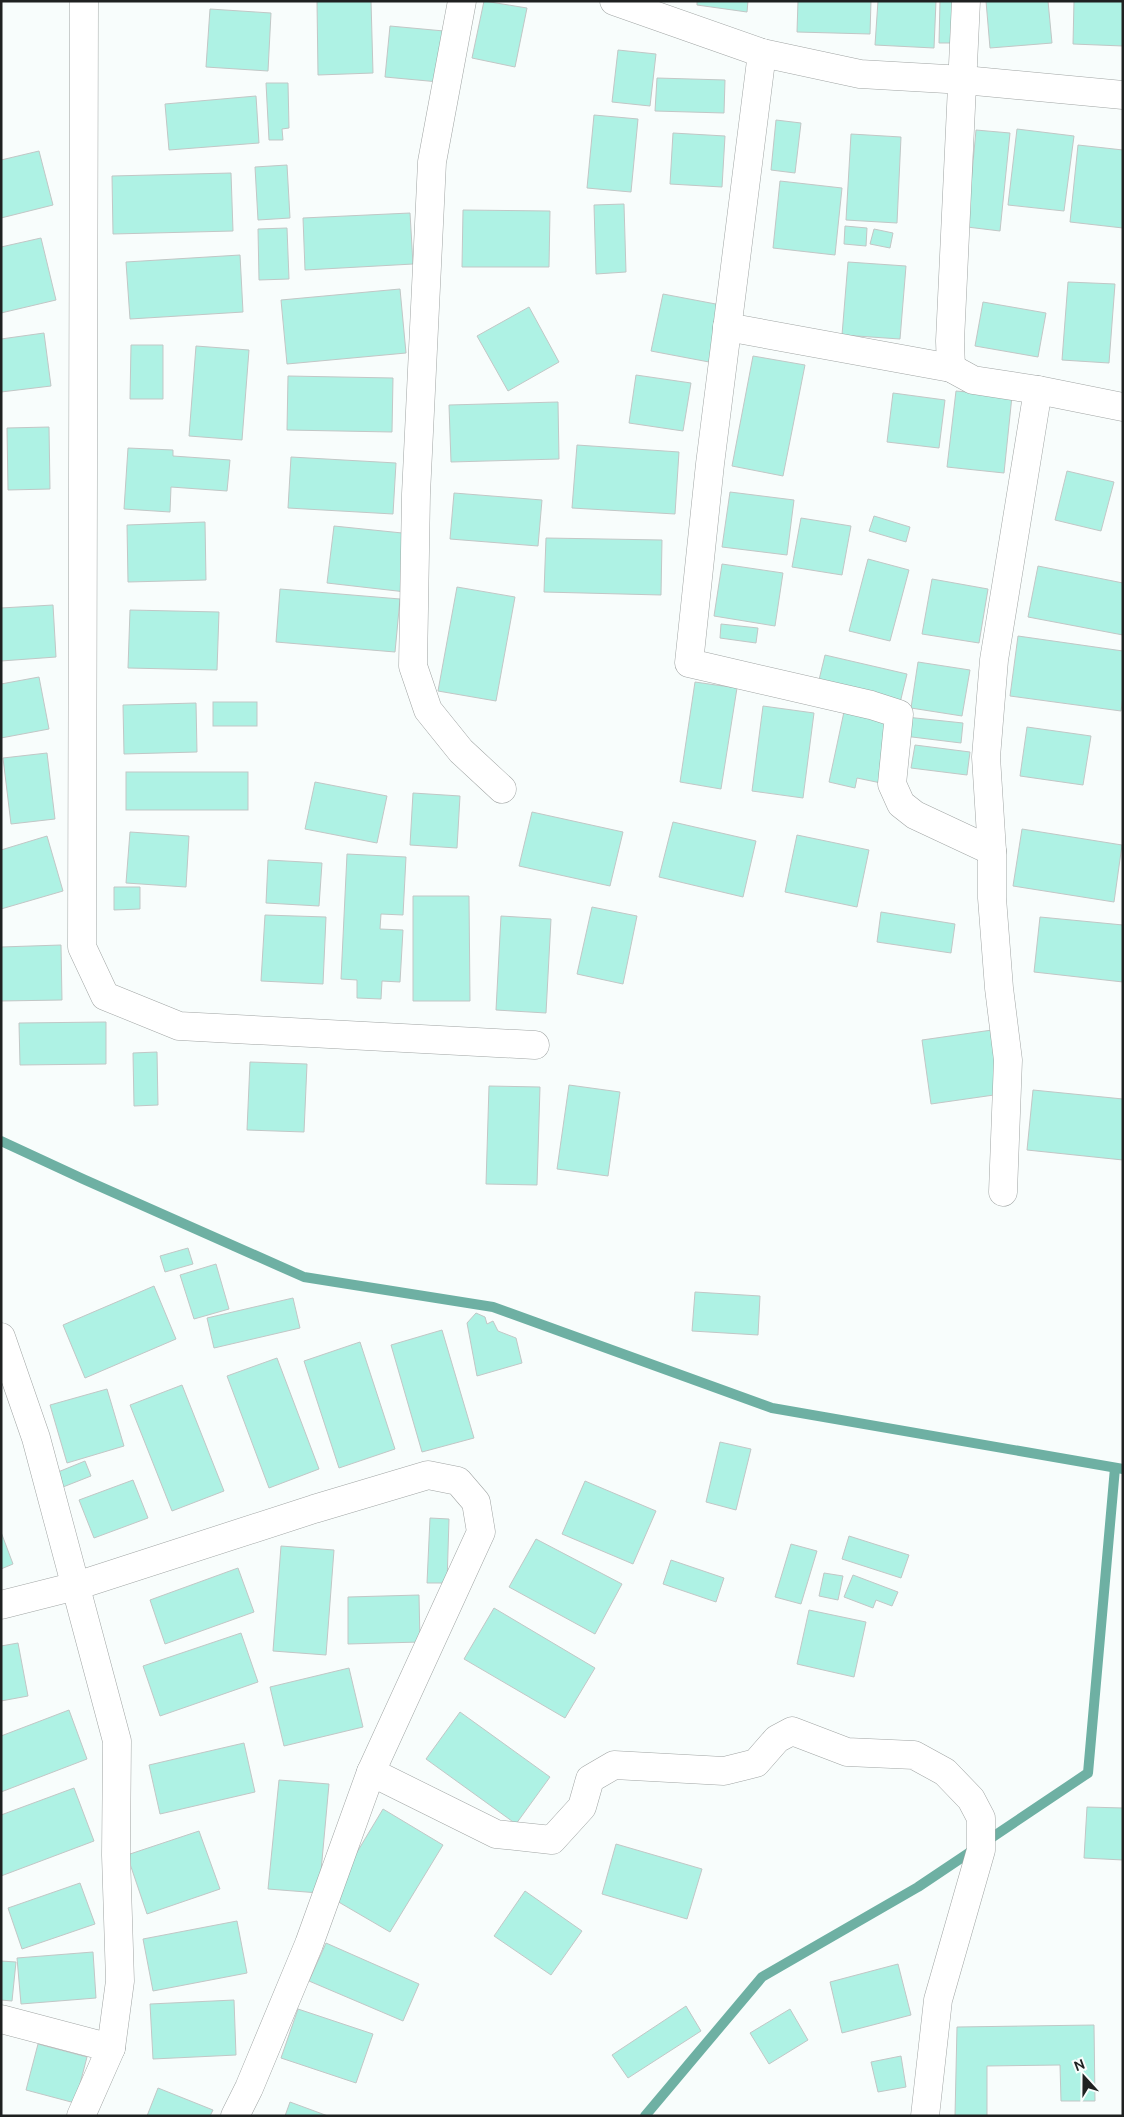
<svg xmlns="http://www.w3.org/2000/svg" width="1124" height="2117" font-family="Ubuntu,sans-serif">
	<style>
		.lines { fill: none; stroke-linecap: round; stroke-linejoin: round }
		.stream { stroke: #6eb0a3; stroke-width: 10 }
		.building { fill: #aef2e4; stroke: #c2c7c6 }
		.minor-casing { stroke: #a1a5a4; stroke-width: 29 }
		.minor { stroke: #fff; stroke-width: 28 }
	</style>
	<rect width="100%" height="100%" fill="#f8fdfc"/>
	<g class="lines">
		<g class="stream">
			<polyline points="1,1141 83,1179 304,1277 493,1307 772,1408 1123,1469"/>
			<polyline points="645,2116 762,1977 918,1887 1088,1773 1115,1468"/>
		</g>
	</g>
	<g class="building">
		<polygon points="317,1 371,1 373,73 318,75"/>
		<polygon points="484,1 527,8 515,67 472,58"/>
		<polygon points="697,1 748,1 747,12 697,5"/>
		<polygon points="798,1 871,1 870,34 797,32"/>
		<polygon points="878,1 936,1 934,48 875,45"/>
		<polygon points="940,1 962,1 962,43 939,43"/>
		<polygon points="986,1 1048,1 1052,43 990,48"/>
		<polygon points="1074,1 1123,1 1123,46 1073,44"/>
		<polygon points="210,9 271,13 268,71 206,67"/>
		<polygon points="390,26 444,31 439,82 385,77"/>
		<polygon points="618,50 656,54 650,106 612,102"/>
		<polygon points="657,78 725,80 724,113 655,111"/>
		<polygon points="266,83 288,83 289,128 282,129 283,140 269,140"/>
		<polygon points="256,96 259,143 169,150 165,104"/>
		<polygon points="594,115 638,119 631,192 587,188"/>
		<polygon points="776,120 801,123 795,173 771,170"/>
		<polygon points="1017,129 1074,136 1064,211 1008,205"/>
		<polygon points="976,130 1010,133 1000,231 967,227"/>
		<polygon points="673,133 725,136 722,187 670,184"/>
		<polygon points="851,134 901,137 897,223 846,220"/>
		<polygon points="1078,145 1123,150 1123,228 1070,222"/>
		<polygon points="39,151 53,205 1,218 1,160"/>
		<polygon points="287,165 290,218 258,220 255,167"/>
		<polygon points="231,173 233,231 113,234 112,176"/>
		<polygon points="780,181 842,188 835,255 773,248"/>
		<polygon points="624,204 626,272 596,274 594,205"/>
		<polygon points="463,210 550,211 549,267 462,267"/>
		<polygon points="410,213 413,264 305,270 303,218"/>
		<polygon points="845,226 867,228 866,246 844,244"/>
		<polygon points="287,228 289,279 259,280 258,229"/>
		<polygon points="874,229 893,233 890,248 870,244"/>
		<polygon points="41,238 56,300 1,313 1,247"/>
		<polygon points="240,255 243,312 130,319 126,262"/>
		<polygon points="848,262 906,266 900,339 842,335"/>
		<polygon points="1068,282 1115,284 1109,363 1062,360"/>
		<polygon points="400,289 406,353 287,364 281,300"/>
		<polygon points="663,294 721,305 709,362 651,351"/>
		<polygon points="983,302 1046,313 1038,357 975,346"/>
		<polygon points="529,307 559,362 508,391 477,336"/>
		<polygon points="44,333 51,386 1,392 1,339"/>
		<polygon points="131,345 163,345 163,399 130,399"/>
		<polygon points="196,346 249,350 242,440 189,436"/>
		<polygon points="753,356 805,365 783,476 732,466"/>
		<polygon points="636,375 691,383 683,431 629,423"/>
		<polygon points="288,376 393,378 392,432 287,430"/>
		<polygon points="956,391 1012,396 1004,473 947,467"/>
		<polygon points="893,393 945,400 939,448 887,442"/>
		<polygon points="558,402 559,459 451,462 449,405"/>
		<polygon points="49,427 50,489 8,490 7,428"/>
		<polygon points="577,445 679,452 675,514 572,508"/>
		<polygon points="128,448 173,450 173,456 230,460 227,491 171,487 170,512 124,509"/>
		<polygon points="291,457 396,463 393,514 288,508"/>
		<polygon points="1067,471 1114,482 1101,531 1055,520"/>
		<polygon points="730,492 794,500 787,555 722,547"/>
		<polygon points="454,493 542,500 538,546 450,539"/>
		<polygon points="874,516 910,527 906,542 869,531"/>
		<polygon points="801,518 851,526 842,575 792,567"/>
		<polygon points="205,522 206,580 128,582 127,525"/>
		<polygon points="334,526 412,534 406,592 327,583"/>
		<polygon points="546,538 662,540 661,595 544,592"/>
		<polygon points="868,559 909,570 890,641 849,631"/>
		<polygon points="722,564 783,573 775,626 714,616"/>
		<polygon points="1038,566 1123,583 1123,635 1028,617"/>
		<polygon points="932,579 988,589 979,643 922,634"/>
		<polygon points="457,587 515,597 496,701 438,691"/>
		<polygon points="280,589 400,599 395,652 276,642"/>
		<polygon points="53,605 56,657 1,661 1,608"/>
		<polygon points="130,610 219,612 217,670 128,668"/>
		<polygon points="721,624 758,628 756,643 720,638"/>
		<polygon points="1018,636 1123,651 1123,697 1121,711 1010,696"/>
		<polygon points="825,655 907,674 900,703 818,684"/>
		<polygon points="918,662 970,670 962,716 911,708"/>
		<polygon points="39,677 49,729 1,738 1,684"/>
		<polygon points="695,682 737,688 721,789 680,782"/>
		<rect x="213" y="702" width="44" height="24"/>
		<polygon points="196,703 197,752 124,754 123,705"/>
		<polygon points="763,706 814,713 803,798 752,791"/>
		<polygon points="845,707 895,718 881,783 857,778 855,788 829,782"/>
		<polygon points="906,717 963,723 961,743 904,736"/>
		<polygon points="1027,727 1091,736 1083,785 1020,776"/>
		<polygon points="915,745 970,752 967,775 911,768"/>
		<polygon points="47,753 55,819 11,824 3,758"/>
		<rect x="126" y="772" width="122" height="38"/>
		<polygon points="315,782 387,796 377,843 305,829"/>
		<polygon points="413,793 460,796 457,848 410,845"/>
		<polygon points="532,812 623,832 610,886 519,866"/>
		<polygon points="673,822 756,841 743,897 659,877"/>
		<polygon points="1022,829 1122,845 1114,902 1013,886"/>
		<polygon points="130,832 189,836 186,887 126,883"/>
		<polygon points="797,835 869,850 857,907 785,892"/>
		<polygon points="47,836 63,891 1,909 1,850"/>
		<polygon points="347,854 406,857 403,915 381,914 380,929 403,930 400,982 382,981 381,999 357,998 357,980 341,979"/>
		<polygon points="268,860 322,863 319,906 266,903"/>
		<polygon points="114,887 140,887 140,909 114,910"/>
		<polygon points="413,896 469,896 470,1001 413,1001"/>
		<polygon points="592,907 637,916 623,984 577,974"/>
		<polygon points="881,912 955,924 951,953 877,942"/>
		<polygon points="265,915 326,917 323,984 261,981"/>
		<polygon points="501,916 551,919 546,1013 496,1010"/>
		<polygon points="1040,917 1123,925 1123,982 1034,972"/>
		<polygon points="61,945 62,1000 1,1001 1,947"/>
		<polygon points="106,1022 106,1064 20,1065 19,1023"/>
		<polygon points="992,1030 1001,1094 931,1104 922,1040"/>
		<polygon points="157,1052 158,1105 134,1106 133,1053"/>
		<polygon points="250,1062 307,1064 304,1132 247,1130"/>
		<polygon points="569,1085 620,1092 608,1176 557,1169"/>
		<polygon points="489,1086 540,1087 537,1185 486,1184"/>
		<polygon points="1033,1090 1123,1099 1123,1160 1027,1150"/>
		<polygon points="188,1248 193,1264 165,1272 160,1256"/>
		<polygon points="216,1264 229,1309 194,1319 180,1275"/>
		<polygon points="154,1286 176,1339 85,1378 63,1325"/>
		<polygon points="695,1292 760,1296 758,1335 692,1331"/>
		<polygon points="293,1298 300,1328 214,1348 207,1318"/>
		<polygon points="476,1313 485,1317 487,1324 493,1321 498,1331 516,1338 522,1363 477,1376 467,1323"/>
		<polygon points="442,1330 474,1438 422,1452 391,1345"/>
		<polygon points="360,1342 395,1449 339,1468 304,1361"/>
		<polygon points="277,1358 319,1469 269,1488 227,1376"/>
		<polygon points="182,1385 224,1491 172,1511 130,1405"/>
		<polygon points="107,1389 124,1446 67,1463 50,1405"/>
		<polygon points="720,1442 751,1449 736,1510 706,1502"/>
		<polygon points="85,1461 91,1476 63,1487 58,1472"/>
		<polygon points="133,1480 148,1518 94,1538 79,1500"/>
		<polygon points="585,1481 656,1511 633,1564 562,1534"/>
		<polygon points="430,1518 449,1519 447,1583 427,1583"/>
		<polygon points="1,1532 13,1564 1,1569"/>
		<polygon points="849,1536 909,1555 901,1578 842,1559"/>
		<polygon points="536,1539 622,1584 595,1634 509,1587"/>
		<polygon points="791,1544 817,1551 801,1604 775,1597"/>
		<polygon points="281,1546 334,1550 326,1655 273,1651"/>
		<polygon points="671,1560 724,1578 716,1602 663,1584"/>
		<polygon points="238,1568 254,1612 165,1644 150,1600"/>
		<polygon points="824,1573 843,1576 838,1600 819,1596"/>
		<polygon points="853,1575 898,1592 892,1606 876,1600 873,1608 844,1597"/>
		<polygon points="419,1595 420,1642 348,1644 348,1597"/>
		<polygon points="494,1608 595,1668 565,1718 464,1659"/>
		<polygon points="809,1610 866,1622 854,1677 797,1664"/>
		<polygon points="241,1633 258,1682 160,1716 143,1666"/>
		<polygon points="18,1643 28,1696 1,1701 1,1646"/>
		<polygon points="349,1668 363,1727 284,1746 270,1687"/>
		<polygon points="69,1710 87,1759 1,1792 1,1736"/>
		<polygon points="460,1712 550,1777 516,1824 426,1759"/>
		<polygon points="244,1743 255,1792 160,1814 149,1765"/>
		<polygon points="279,1780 329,1784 319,1893 268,1889"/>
		<polygon points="74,1788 94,1841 1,1876 1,1815"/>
		<polygon points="1087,1807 1123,1808 1123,1860 1084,1858"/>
		<polygon points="383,1809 443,1845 390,1932 330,1897"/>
		<polygon points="199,1831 220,1889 147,1914 127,1855"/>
		<polygon points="616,1844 702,1869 687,1919 602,1894"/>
		<polygon points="80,1883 95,1924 22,1949 8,1908"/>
		<polygon points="525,1891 582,1931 551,1975 494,1936"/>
		<polygon points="237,1921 247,1973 153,1991 143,1939"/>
		<polygon points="326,1943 419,1984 403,2021 309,1981"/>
		<polygon points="93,1952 96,1998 21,2004 17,1958"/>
		<polygon points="1,1961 16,1962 12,2001 1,2000"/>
		<polygon points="898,1964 911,2015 842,2033 830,1982"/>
		<polygon points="234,2000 236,2055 153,2059 150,2004"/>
		<polygon points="686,2006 701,2031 628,2078 612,2055"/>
		<polygon points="298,2009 373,2034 356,2083 281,2058"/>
		<polygon points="790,2009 808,2040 769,2064 750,2033"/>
		<polygon points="1094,2025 1095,2101 1061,2101 1060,2065 987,2066 987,2116 955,2116 957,2027"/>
		<polygon points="38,2044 87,2057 75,2103 26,2090"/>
		<polygon points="901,2056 906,2087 878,2092 871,2062"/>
		<polygon points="158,2088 213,2110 210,2116 147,2116"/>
		<polygon points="290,2102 328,2116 285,2116"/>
	</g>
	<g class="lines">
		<defs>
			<g id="minor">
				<polyline points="84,1 82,947 105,996 179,1026 535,1045"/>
				<polyline points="462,1 432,162 416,494 413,666 428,710 461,751 502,789"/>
				<polyline points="614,1 762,53 860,74 964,80 1123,95"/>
				<polyline points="762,53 710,464 689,663 871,705 899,714 892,784 901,804 915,815 992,851"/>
				<polyline points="727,327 951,368 973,380 1038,390 1123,407"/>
				<polyline points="951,368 950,341 966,1"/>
				<polyline points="1003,1192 1008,1060 999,988 992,898 992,851 986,757 994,660 1038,390"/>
				<polyline points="1,1337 36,1438 117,1741 116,1855 120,1981 111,2048 81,2116"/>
				<polyline points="1,1605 76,1586 314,1509 428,1475 458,1481 476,1502 481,1532 371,1772 309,1944 249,2088 235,2116"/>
				<polyline points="371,1772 496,1834 552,1840 582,1807 590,1779 614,1765 724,1771 756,1763 777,1739 792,1731 847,1752 914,1755 945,1772 971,1799 981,1818 981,1850 938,2000 925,2116"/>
				<polyline points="1,2019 111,2048"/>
			</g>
		</defs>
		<use href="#minor" class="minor-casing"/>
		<use href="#minor" class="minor"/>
	</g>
	<rect width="1124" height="2117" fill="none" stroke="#1f2121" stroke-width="5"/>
	<g transform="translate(1084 2077) rotate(339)" stroke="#f8fdfc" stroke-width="4" paint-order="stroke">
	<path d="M0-4L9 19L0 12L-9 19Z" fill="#1f2121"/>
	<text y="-8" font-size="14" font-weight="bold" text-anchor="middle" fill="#1f2121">N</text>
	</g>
</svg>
